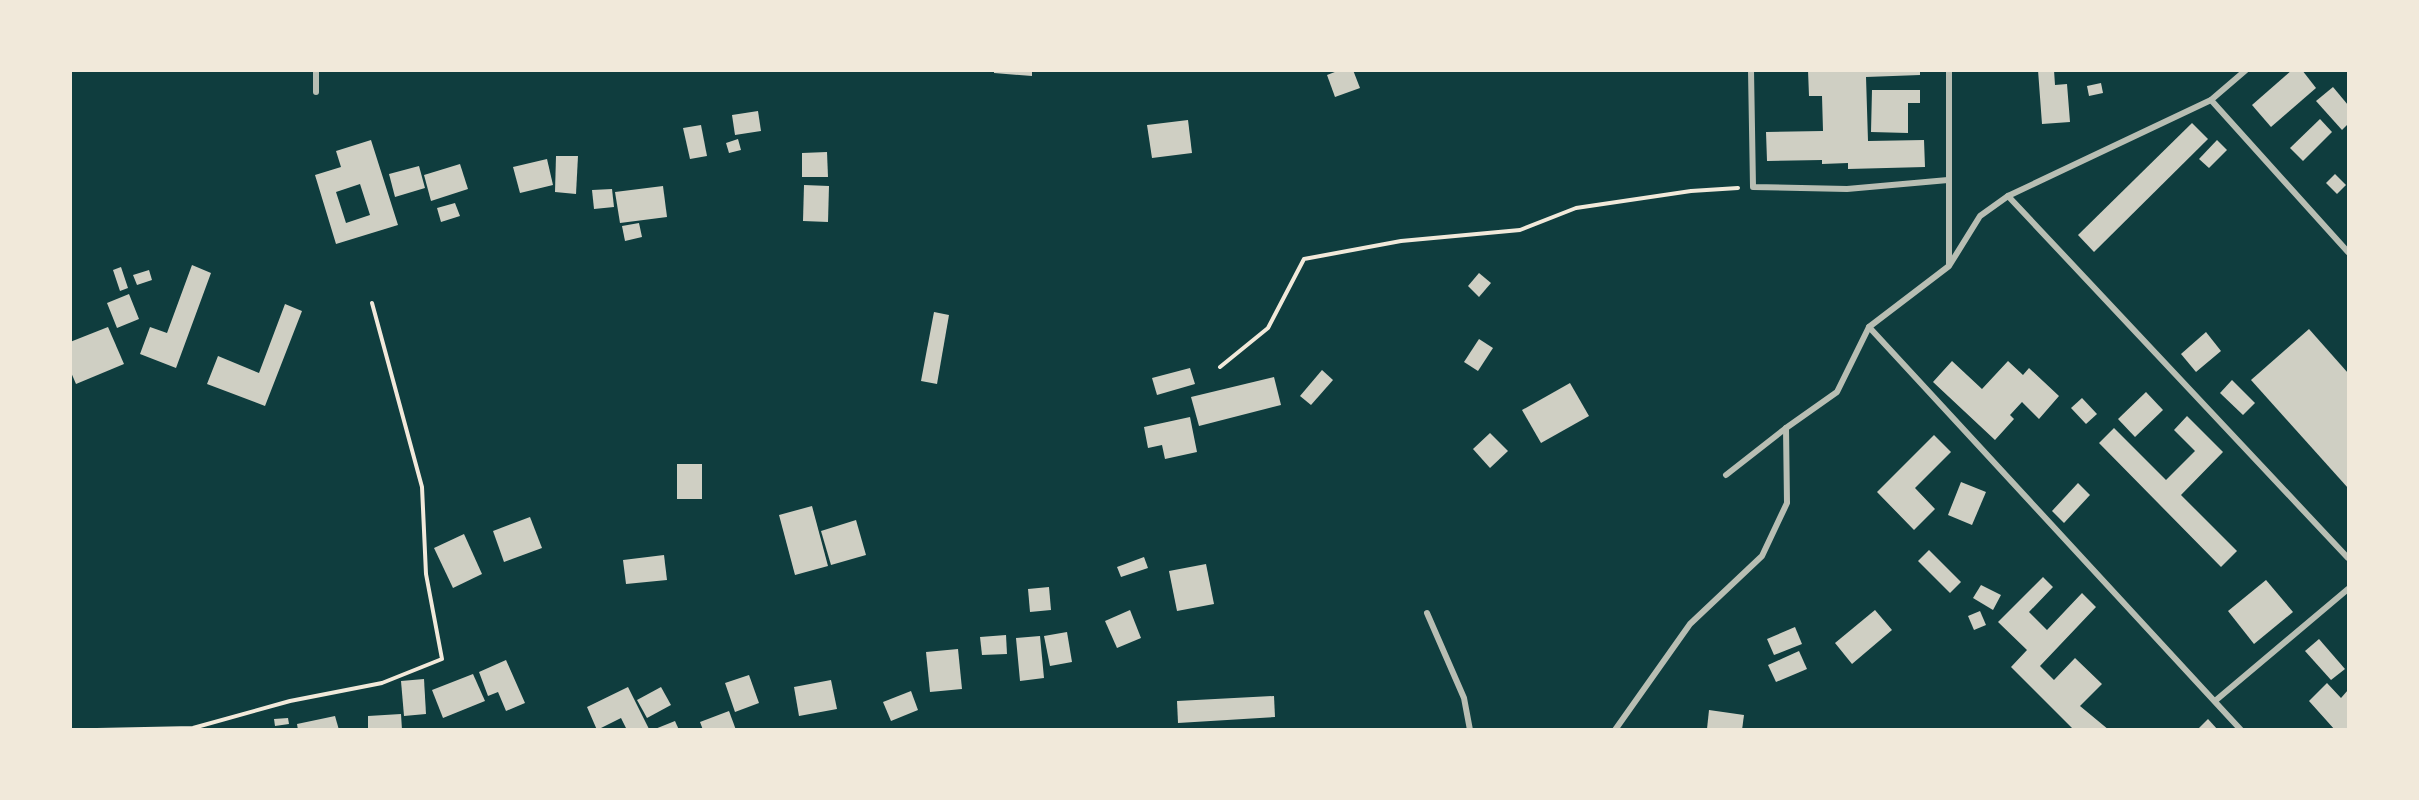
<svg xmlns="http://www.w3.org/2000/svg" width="2419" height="800" font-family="Signika,sans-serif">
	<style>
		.building { fill: #cfcfc3; fill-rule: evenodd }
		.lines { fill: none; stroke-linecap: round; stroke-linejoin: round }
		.path { stroke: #f1e9da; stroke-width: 4 }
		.minor { stroke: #b8beb3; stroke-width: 6 }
	</style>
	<rect width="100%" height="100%" fill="#0f3d3e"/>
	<g class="building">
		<polygon points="994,70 1032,70 1032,76 994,73"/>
		<polygon points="1340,70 1353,70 1360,88 1335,97 1327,75"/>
		<polygon points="1808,70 1920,70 1920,75 1866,77 1868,141 1924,140 1925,167 1848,169 1848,163 1822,164 1822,160 1767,161 1766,132 1823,131 1822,96 1809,96"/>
		<polygon points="2038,70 2054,70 2055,85 2067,84 2070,122 2042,124"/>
		<polygon points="2292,70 2302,70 2316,88 2271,127 2252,105"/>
		<polygon points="2101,83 2103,93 2089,96 2087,86"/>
		<polygon points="2333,87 2348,105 2348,124 2342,130 2316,101"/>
		<polygon points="1872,90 1920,90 1920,103 1908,103 1908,133 1871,132"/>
		<polygon points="758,111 761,131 735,135 732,115"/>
		<polygon points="2320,119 2332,132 2303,161 2290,148"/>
		<polygon points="1188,120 1192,153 1152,158 1147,125"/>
		<polygon points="2192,123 2208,139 2094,252 2078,235"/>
		<polygon points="701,125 707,156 690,159 683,128"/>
		<polygon points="738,139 741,150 729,153 726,143"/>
		<path d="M371,140L398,225L336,244L315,175L341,167L336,151ZM360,184L370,215L346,223L336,192Z"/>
		<polygon points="2217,140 2227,150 2209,168 2199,159"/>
		<polygon points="827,152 828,177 802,177 802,153"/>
		<polygon points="556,156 578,156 576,194 555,192"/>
		<polygon points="547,159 553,185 520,193 513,167"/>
		<polygon points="460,164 468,189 431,201 424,175"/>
		<polygon points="419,166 425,188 395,197 389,174"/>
		<polygon points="2335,174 2346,185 2337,194 2326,183"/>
		<polygon points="804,185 829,186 828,222 803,221"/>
		<polygon points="663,186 667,217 620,223 615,192"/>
		<polygon points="612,189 614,207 594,209 592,190"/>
		<polygon points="455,203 460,216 441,222 437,208"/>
		<polygon points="639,223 642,237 625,241 622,226"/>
		<polygon points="192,265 211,273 176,368 140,354 150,327 167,333"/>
		<polygon points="121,267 128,288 120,291 113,270"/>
		<polygon points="149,270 152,280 137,285 133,275"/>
		<polygon points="1479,273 1491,283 1479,297 1468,286"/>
		<polygon points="129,294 139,319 117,328 107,303"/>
		<polygon points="285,304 302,311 265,406 207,384 218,356 259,373"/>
		<polygon points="934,312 949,315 937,384 921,381"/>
		<polygon points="108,327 124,364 76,384 70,370 70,342"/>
		<polygon points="2309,329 2348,373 2348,488 2251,380"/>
		<polygon points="2206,332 2221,351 2196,372 2181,354"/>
		<polygon points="1479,339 1493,348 1478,371 1464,362"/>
		<polygon points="1952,361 1982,389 2008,361 2023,375 2029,368 2059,396 2039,419 2022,402 2010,415 2014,419 1995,440 1933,382"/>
		<polygon points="1190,368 1195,384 1157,395 1152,378"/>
		<polygon points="1322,370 1333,380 1311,405 1300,396"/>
		<polygon points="1274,377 1281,405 1199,426 1191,397"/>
		<polygon points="2232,380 2255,403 2243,415 2220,393"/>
		<polygon points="1570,383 1589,416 1541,443 1522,410"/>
		<polygon points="2146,392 2163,410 2135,437 2118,419"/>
		<polygon points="2082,398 2097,414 2086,424 2071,408"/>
		<polygon points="2187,416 2223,452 2181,495 2237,551 2221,567 2099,443 2114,428 2166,480 2195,451 2174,430"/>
		<polygon points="1190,417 1197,452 1165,459 1162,445 1148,448 1144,427"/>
		<polygon points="1490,433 1508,451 1490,468 1473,449"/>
		<polygon points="1934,435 1951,452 1915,488 1935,509 1914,530 1877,492"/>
		<rect x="677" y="464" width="25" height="35"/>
		<polygon points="1961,482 1986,492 1972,525 1948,515"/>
		<polygon points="2078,483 2090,495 2064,523 2052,511"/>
		<polygon points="812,506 828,566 795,575 779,515"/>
		<polygon points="530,517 542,548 504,562 493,531"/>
		<polygon points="856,520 866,555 831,565 821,531"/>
		<polygon points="464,534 482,574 453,588 434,548"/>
		<polygon points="1929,550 1961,582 1950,593 1918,561"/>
		<polygon points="664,555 667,580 626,584 623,560"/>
		<polygon points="1144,557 1148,568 1121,577 1117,567"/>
		<polygon points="1206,564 1214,604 1177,611 1169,571"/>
		<polygon points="2043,577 2053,587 2029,612 2047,630 2082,593 2096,607 2040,666 2054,680 2075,658 2102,684 2080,706 2109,730 2074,730 2011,667 2027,650 1998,622"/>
		<polygon points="2266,580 2293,612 2254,644 2228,611"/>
		<polygon points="1981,585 2001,595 1993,610 1973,598"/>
		<polygon points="1049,587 1051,610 1030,612 1028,589"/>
		<polygon points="1130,610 1141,638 1117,648 1105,621"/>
		<polygon points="1875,610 1892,630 1852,664 1835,643"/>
		<polygon points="1980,611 1986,625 1974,630 1968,616"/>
		<polygon points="1795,627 1802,644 1774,655 1767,639"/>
		<polygon points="1067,632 1072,662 1050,666 1044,636"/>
		<polygon points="1006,635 1007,654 982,655 980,637"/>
		<polygon points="1040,636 1044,678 1020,681 1016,638"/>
		<polygon points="2319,639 2345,669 2331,680 2305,651"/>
		<polygon points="958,649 962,689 930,692 926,652"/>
		<polygon points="1799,651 1807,669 1776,682 1768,665"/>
		<polygon points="506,660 525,703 506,711 498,692 488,696 479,672"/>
		<polygon points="473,674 485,701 443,718 432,690"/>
		<polygon points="749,675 759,703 735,712 725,683"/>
		<polygon points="424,679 426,714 404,716 401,681"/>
		<polygon points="831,680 837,709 799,716 794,687"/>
		<polygon points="2327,683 2341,698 2348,690 2348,730 2335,730 2309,701"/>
		<polygon points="628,687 649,729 627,730 621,718 597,730 587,707"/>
		<polygon points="661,687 671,705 647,718 637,700"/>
		<polygon points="911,691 918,710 891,721 883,702"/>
		<polygon points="1274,696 1275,717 1178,723 1177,701"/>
		<polygon points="1709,710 1744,715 1742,730 1707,729"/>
		<polygon points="729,711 736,730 703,730 700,722"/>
		<polygon points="401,714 402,730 368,730 368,716"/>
		<polygon points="335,716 339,730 298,730 297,724"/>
		<polygon points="288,718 289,724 275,726 274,719"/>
		<polygon points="2208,719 2218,730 2197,730"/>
		<polygon points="675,721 679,730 655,730 655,729"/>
	</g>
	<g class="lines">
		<g class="path">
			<polyline points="1220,367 1268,328 1304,259 1401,241 1520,230 1576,208 1691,191 1738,188"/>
			<polyline points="97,730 193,728 290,701 382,683 442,659 426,574 422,487 372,303"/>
		</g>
		<g class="minor">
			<polyline points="1751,70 1753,187 1847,189 1948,180"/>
			<polyline points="1949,70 1949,265"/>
			<polyline points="2246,70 2211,100 2348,252"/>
			<polyline points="316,92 316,70"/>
			<polyline points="2008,196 2348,558"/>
			<polyline points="1869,327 2241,730"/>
			<polyline points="1726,475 1786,428 1837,392 1869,327 1949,266 1980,216 2008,196 2211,100"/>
			<polyline points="1427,613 1464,698 1470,730"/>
			<polyline points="2215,701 2348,589"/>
			<polyline points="1615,730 1690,624 1762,556 1787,503 1786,428"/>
		</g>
	</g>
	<rect width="2419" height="800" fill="none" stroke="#f1e9da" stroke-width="144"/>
</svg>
